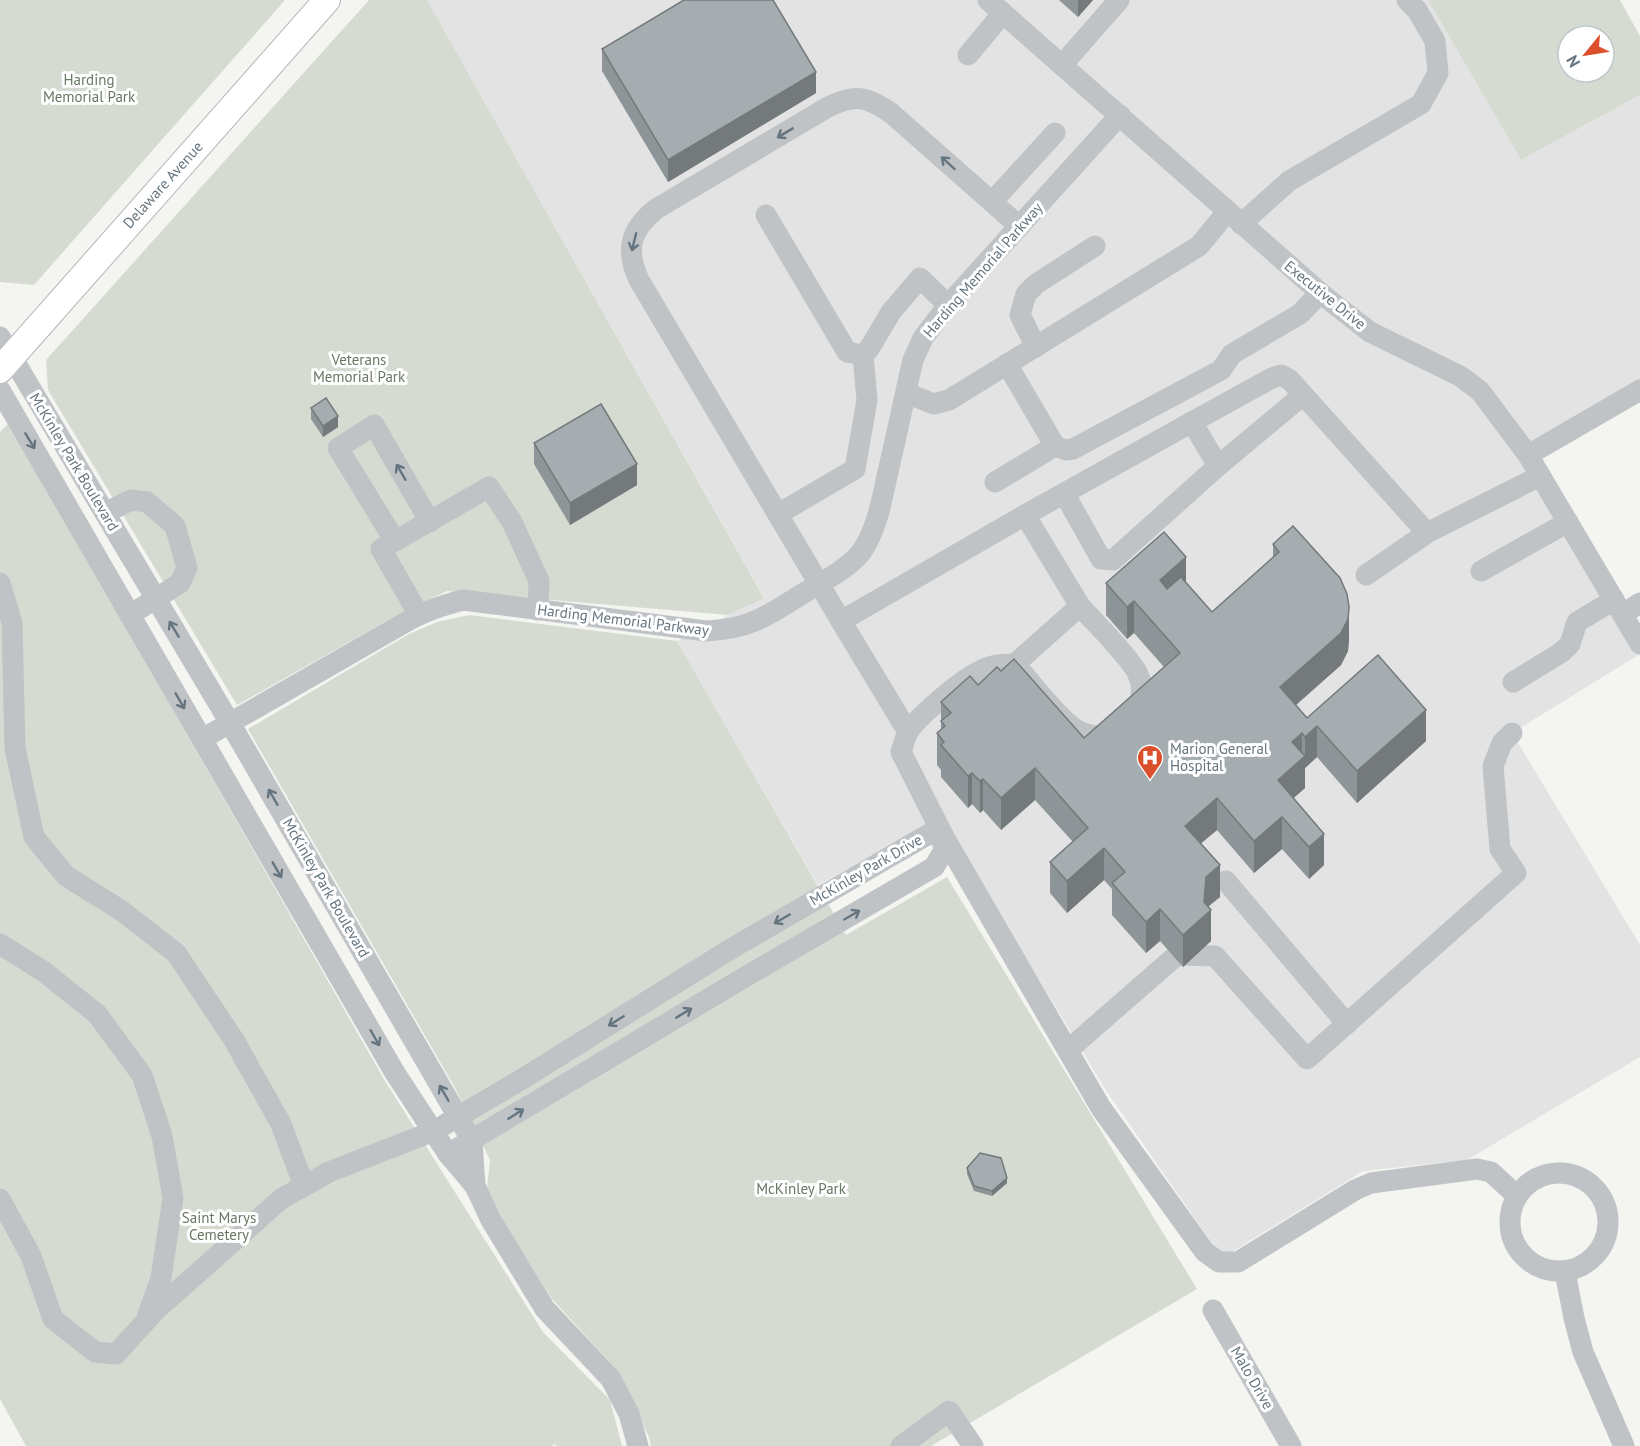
<svg xmlns="http://www.w3.org/2000/svg" width="1640" height="1446" font-family="'PT Sans',sans-serif">
	<style>
		.built { fill: #e2e3e2 }
		.green { fill: #d6dbd2; fill-rule: evenodd }
		.lines { fill: none; stroke-linecap: round; stroke-linejoin: round }
		.major-casing { stroke: #b3b7ba; stroke-width: 28 }
		.minor { stroke: #bfc3c6; stroke-width: 21 }
		.major { stroke: #fff; stroke-width: 26 }
		.wall { fill: #8e9598 }
		.shaded-wall { fill: #74797c }
		.building { fill: #a5adb1; stroke: #74797c; stroke-width: 1.5 }
		.oneway { stroke: #657580 }
		.labels { text-anchor: middle; stroke-width: 6; stroke-linejoin: round; paint-order: stroke }
		.park-label { font-size: 15px; fill: #687863; stroke: #fff }
		.street-label { font-size: 15px; fill: #657580; stroke: #fff }
		.poi-label { font-size: 15px; fill: #657580; stroke: #fff; text-anchor: start }
	</style>
	<rect width="100%" height="100%" fill="#f4f4f1"/>
	<polygon class="built" points="427,0 1428,0 1521,160 1640,95 1640,393 1529,460 1640,654 1512,733 1640,945 1640,1057 1467,1160 1363,1171 1227,1255 1216,1249 1107,1092 941,817 818,885 677,641 764,597"/>
	<g class="green">
		<polygon points="0,0 285,0 34,285 0,282"/>
		<polygon points="369,0 427,0 764,598 728,615 447,591 404,611 237,705 48,390 46,360"/>
		<path d="M1428,0H1620L1640,36V95L1521,160ZM1568,36H1604V72H1568Z"/>
		<polygon points="9,423 385,1081 543,1332 610,1400 622,1446 557,1446 555,1444 552,1446 26,1446 0,1399 0,432"/>
		<polygon points="469,615 677,641 846,935 947,877 1197,1289 931,1446 651,1446 649,1437 616,1369 552,1299 507,1228 487,1188 490,1160 454,1086 248,729 409,634 437,622"/>
	</g>
	<g class="lines">
		<defs>
			<polyline id="major" points="0,370 327,0"/>
		</defs>
		<use href="#major" class="major-casing"/>
		<g class="minor">
			<polyline points="988,0 1324,296 1370,332 1460,376 1480,391 1528,455 1640,644"/>
			<polyline points="968,55 1003,13"/>
			<polyline points="1062,65 1119,0"/>
			<polyline points="992,202 1055,133"/>
			<polyline points="766,215 847,352 863,355"/>
			<polyline points="1241,224 1289,181 1421,104 1438,73 1435,41 1417,10 1407,0"/>
			<polyline points="0,337 230,723 472,1141 475,1186"/>
			<polyline points="1036,347 1020,315 1026,294 1036,284 1095,246"/>
			<polyline points="1007,364 1055,446"/>
			<polyline points="0,390 395,1073 448,1154 475,1186 491,1220 545,1309 611,1379 629,1414 638,1446"/>
			<polyline points="906,393 934,404 949,400 1199,246 1227,212"/>
			<polyline points="1192,422 1272,378 1281,375 1290,380 1427,533"/>
			<polyline points="1528,455 1640,390"/>
			<polyline points="1218,466 1303,395"/>
			<polyline points="995,482 1055,446 1066,450 1073,449 1221,370 1232,354 1300,314 1320,293"/>
			<polyline points="105,513 131,500 147,502 175,526 187,568 180,583 130,615"/>
			<polyline points="778,514 855,469 867,400 863,355 869,349 891,312 920,278 948,305"/>
			<polyline points="1025,515 1192,422 1218,466 1113,560 1101,559 1064,493"/>
			<polyline points="395,541 338,448 374,425 430,522"/>
			<polyline points="1481,571 1568,522"/>
			<polyline points="1366,575 1427,533 1540,476"/>
			<polyline points="0,583 12,623 15,748 34,837 66,876 122,911 176,953 234,1040 281,1124 304,1186"/>
			<path d="M1080,606C1096,624 1126,653 1137,672C1147,692 1139,717 1121,729C1108,737 1091,738 1077,730C1060,721 1029,680 1015,664Z"/>
			<polyline points="1623,614 1640,603"/>
			<polyline points="419,615 381,549 489,487 512,522 539,581 538,610"/>
			<path d="M841,621L639,280C625,250 630,230 656,209L828,107C856,94 866,96 891,113L1019,226"/>
			<path d="M1015,664C1001,664 990,665 978,672C962,680 915,718 907,734C905,739 903,746 901,752L944,837L1101,1108L1205,1252L1219,1262H1238L1355,1190L1371,1183L1477,1169L1491,1172L1517,1196"/>
			<polyline points="1513,682 1562,652 1570,644 1577,622 1614,600"/>
			<polyline points="908,732 841,621 1025,515 1080,606"/>
			<path d="M202,739L411,619C427,610 444,605 463,600L706,631C748,629 764,618 799,596C818,584 849,569 862,551C879,526 883,492 890,463C898,429 905,394 913,360L923,338L948,305L1120,115"/>
			<polyline points="1226,881 1347,1024"/>
			<polyline points="0,944 43,971 97,1014 142,1075 162,1136 173,1198 161,1278 148,1315"/>
			<polyline points="1068,1050 1177,955 1215,956 1307,1059 1516,873 1500,849 1493,766 1502,743 1512,733"/>
			<circle cx="1559" cy="1222" r="49"/>
			<polyline points="0,1199 31,1256 53,1319 95,1352 116,1354 155,1311 281,1199 329,1172 434,1131 519,1081 734,947 929,834 944,837 943,852 934,867 750,974 448,1154"/>
			<polyline points="1565,1272 1574,1318 1583,1352 1624,1446"/>
			<polyline points="1213,1310 1291,1446"/>
			<polyline points="901,1446 949,1411 973,1446"/>
		</g>
		<use href="#major" class="major"/>
	</g>
	<g class="wall">
		<polygon points="1059,0 1093,0 1078,17"/>
		<polygon points="602,49 816,93 668,182 602,71"/>
		<polygon points="311,408 338,427 323,437 311,419"/>
		<polygon points="534,443 637,485 570,525 534,464"/>
		<polygon points="1293,526 1349,639 1348,651 1341,665 1296,705 1307,718 1426,741 1357,803 1317,757 1305,768 1305,788 1293,798 1324,865 1309,879 1282,849 1254,873 1217,830 1201,843 1220,897 1208,907 1211,941 1183,967 1160,941 1146,953 1112,915 1112,889 1104,880 1067,913 1050,893 1050,862 1073,842 1035,800 1001,830 983,810 980,813 972,804 968,808 941,777 941,770 937,765 937,733 941,729 941,702 978,685 1001,671 1084,738 1164,667 1134,633 1127,639 1106,615 1106,583 1186,582 1212,612 1273,558 1273,544"/>
		<polygon points="967,1168 1007,1183 992,1196 974,1191 967,1174"/>
	</g>
	<g class="shaded-wall">
		<polygon points="1078,0 1093,0 1078,17"/>
		<polygon points="816,72 816,93 668,182 668,160"/>
		<polygon points="338,416 338,427 323,437 323,426"/>
		<polygon points="637,464 637,485 570,525 570,503"/>
		<polygon points="1186,557 1186,589 1160,612 1160,580"/>
		<polygon points="1134,601 1134,633 1127,639 1127,607"/>
		<polygon points="1349,607 1349,639 1348,651 1341,665 1280,719 1280,687"/>
		<polygon points="1426,710 1426,741 1357,803 1357,771"/>
		<polygon points="1317,726 1317,757 1305,768 1305,788 1278,812 1278,780 1292,742 1302,733 1302,759 1305,757 1305,737"/>
		<polygon points="1035,768 1035,800 1001,830 1001,798"/>
		<polygon points="972,773 972,804 968,808 968,776"/>
		<polygon points="983,779 983,810 980,813 980,781"/>
		<polygon points="1217,798 1217,830 1185,857 1185,826"/>
		<polygon points="1282,817 1282,849 1254,873 1254,841"/>
		<polygon points="1324,834 1324,865 1309,879 1309,847"/>
		<polygon points="1104,848 1104,880 1067,913 1067,881"/>
		<polygon points="1220,865 1220,897 1206,908 1211,910 1211,941 1183,967 1183,935 1204,902 1206,877"/>
		<polygon points="1160,909 1160,941 1146,953 1146,922"/>
		<polygon points="1007,1178 1007,1183 992,1196 992,1191"/>
	</g>
	<g class="building">
		<polygon points="684,0 773,0 816,72 668,160 602,49"/>
		<polygon points="326,398 338,416 323,426 311,408"/>
		<polygon points="601,404 637,464 570,503 534,443"/>
		<polygon points="1293,526 1340,578 1347,594 1349,607 1348,619 1341,633 1280,687 1307,718 1378,655 1426,710 1357,771 1317,726 1305,737 1302,733 1292,742 1305,756 1278,780 1324,834 1309,847 1282,817 1254,841 1217,798 1185,826 1220,865 1206,877 1204,902 1211,910 1183,935 1160,909 1146,922 1112,883 1125,872 1104,848 1067,881 1050,862 1088,828 1035,768 1001,798 983,779 980,781 972,773 968,776 941,745 944,742 937,733 945,726 941,721 951,713 941,702 970,676 978,685 997,667 1001,671 1014,659 1084,738 1180,653 1134,601 1127,607 1106,583 1164,532 1186,557 1160,580 1167,589 1181,577 1212,612 1279,552 1273,544"/>
		<polygon points="980,1153 1001,1158 1007,1178 992,1191 974,1186 967,1168"/>
	</g>
	<defs><path id="oneway-shaft" d="M-6 0H5M1.5-3L5.5 0L1.5 3" fill="none" stroke-width="1.6" stroke-linecap="round" stroke-linejoin="round" transform="scale(1.5)"/></defs>
	<g class="oneway">
		<use href="#oneway-shaft" transform="translate(785 133) rotate(149)"/>
		<use href="#oneway-shaft" transform="translate(948 163) rotate(-138)"/>
		<use href="#oneway-shaft" transform="translate(634 242) rotate(104)"/>
		<use href="#oneway-shaft" transform="translate(30 441) rotate(59)"/>
		<use href="#oneway-shaft" transform="translate(401 472) rotate(-120)"/>
		<use href="#oneway-shaft" transform="translate(174 629) rotate(-121)"/>
		<use href="#oneway-shaft" transform="translate(180 701) rotate(60)"/>
		<use href="#oneway-shaft" transform="translate(273 797) rotate(-120)"/>
		<use href="#oneway-shaft" transform="translate(277 870) rotate(60)"/>
		<use href="#oneway-shaft" transform="translate(852 915) rotate(-30)"/>
		<use href="#oneway-shaft" transform="translate(782 919) rotate(150)"/>
		<use href="#oneway-shaft" transform="translate(684 1013) rotate(-31)"/>
		<use href="#oneway-shaft" transform="translate(616 1021) rotate(148)"/>
		<use href="#oneway-shaft" transform="translate(375 1038) rotate(60)"/>
		<use href="#oneway-shaft" transform="translate(444 1093) rotate(-120)"/>
		<use href="#oneway-shaft" transform="translate(516 1114) rotate(-32)"/>
	</g>
	<defs>
		<symbol id="hospital-pin" viewBox="-11 -11 22 30"><path d="M0 17L-7.5 6A9.5 9.5 0 1 1 7.5 6Z" fill="#db4f2a" stroke="#fff"/><path d="M-5-5h3v3.5h4V-5h3V5h-3V1.5h-4V5h-3Z" fill="#fff"/></symbol>
	</defs>
	<g fill-rule="evenodd">
		<use href="#hospital-pin" x="1135" y="743" width="30" height="40"/>
	</g>
	<g class="labels">
		<g class="park-label">
			<text x="89" y="85">Harding<tspan x="89" dy="17">Memorial Park</tspan></text>
			<text x="359" y="365">Veterans<tspan x="359" dy="17">Memorial Park</tspan></text>
			<text x="801" y="1194">McKinley Park</text>
			<text x="219" y="1223">Saint Marys<tspan x="219" dy="17">Cemetery</tspan></text>
		</g>
		<g class="street-label">
			<text transform="translate(163 185) rotate(-48)" y="5">Delaware Avenue</text>
			<text transform="translate(983 270) rotate(-49)" y="5">Harding Memorial Parkway</text>
			<text transform="translate(1325 295) rotate(39)" y="5">Executive Drive</text>
			<text transform="translate(74 462) rotate(59)" y="5">McKinley Park Boulevard</text>
			<text transform="translate(623 620) rotate(7)" y="5">Harding Memorial Parkway</text>
			<text transform="translate(866 870) rotate(-30)" y="5">McKinley Park Drive</text>
			<text transform="translate(326 888) rotate(60)" y="5">McKinley Park Boulevard</text>
			<text transform="translate(1252 1378) rotate(60)" y="5">Malo Drive</text>
		</g>
		<g class="poi-label">
			<text x="1170" y="754">Marion General<tspan x="1170" dy="17">Hospital</tspan></text>
		</g>
	</g>
	<g transform="translate(1586 54) rotate(240)"><circle r="28" fill="#ffffff" stroke="#c1c8cc" stroke-width="1.5"/>
	<path d="M0-4.5L10 22L0 15L-10 22Z" fill="#db4f2a"/>
	<text y="-9" font-size="16" font-weight="bold" text-anchor="middle" fill="#657580">N</text>
	</g>
</svg>
